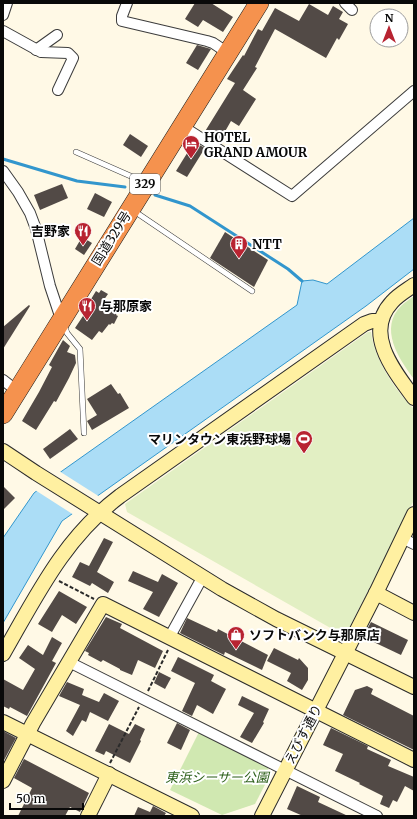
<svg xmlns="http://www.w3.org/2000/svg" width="417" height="819" font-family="Merriweather,'Noto Sans JP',serif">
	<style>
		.green { fill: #d0e8b1 }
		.pitch { fill: #e2efc3 }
		.water { fill: #abddf6; stroke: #3296cd }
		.pier { fill: #fff9e6 }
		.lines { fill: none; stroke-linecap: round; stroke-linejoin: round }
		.stream { stroke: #3296cd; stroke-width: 3 }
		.building { fill: #524a46 }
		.lane-casing { stroke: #3c3c3c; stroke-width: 6 }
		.street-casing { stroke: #3c3c3c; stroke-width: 12 }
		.secondary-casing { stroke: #2b2b2b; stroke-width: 16 }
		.highway-casing { stroke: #1a1a1a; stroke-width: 20 }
		.path { stroke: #2b2b2b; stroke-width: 2; stroke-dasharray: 4 2; stroke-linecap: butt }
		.lane { stroke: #fff; stroke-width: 5 }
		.street { stroke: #fff; stroke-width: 10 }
		.secondary { stroke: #fff0a1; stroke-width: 14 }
		.highway { stroke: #f5924e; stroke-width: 19 }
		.labels { text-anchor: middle; stroke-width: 4; stroke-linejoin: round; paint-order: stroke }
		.shield { fill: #fff; stroke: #535353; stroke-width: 1 }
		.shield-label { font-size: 12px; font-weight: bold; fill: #090909 }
		.poi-label { font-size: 13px; font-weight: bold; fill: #090909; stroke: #fff; text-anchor: start }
		.street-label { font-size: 13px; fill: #090909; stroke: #fff }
		.park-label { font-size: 13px; font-style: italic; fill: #2d601b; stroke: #fff }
	</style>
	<rect width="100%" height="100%" fill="#fff9e6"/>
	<g class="green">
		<path d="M414,296V379C398,358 379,328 401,306C405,302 410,299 414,296Z"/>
		<polygon points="199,732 267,765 270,775 255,804 222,815 170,790"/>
	</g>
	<path class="pitch" d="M368,332H371C374,359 395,390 414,409V500L347,632L341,634L127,512L125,504Z"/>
	<polygon class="water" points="414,218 414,269 366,306 62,521 3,623 3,538 34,493 62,471 297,305 302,281 313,280 327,284"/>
	<polygon class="pier" points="59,471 100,497 74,515 35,490"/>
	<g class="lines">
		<g class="stream">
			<polyline points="3,159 77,181 125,187"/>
			<polyline points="155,195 190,206 288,269 302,281"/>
		</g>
	</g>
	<g class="building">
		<polygon points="195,3 211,3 233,17 223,32 203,20 198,27 185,19"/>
		<polygon points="309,4 328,15 333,6 343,12 339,19 348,24 339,40 337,38 326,58 275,29 255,67 257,68 243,90 256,99 239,126 231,121 219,142 204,133 235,83 227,79 243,55 244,56 258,29 262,31 275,8 299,21"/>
		<polygon points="197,45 211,49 198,70 186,63"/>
		<polygon points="130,134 148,146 141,157 123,145"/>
		<polygon points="194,142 205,148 187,177 176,171"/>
		<polygon points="62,184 68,198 40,210 34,195"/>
		<polygon points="95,193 112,202 104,217 87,209"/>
		<polygon points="225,232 268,260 254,287 210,258"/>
		<polygon points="82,237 92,243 84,255 75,249"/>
		<polygon points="101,290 108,294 101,304 117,313 116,315 118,316 114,324 112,323 110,325 109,324 102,333 99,331 92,340 75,328 87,310 85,309 96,291 99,293"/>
		<polygon points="29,305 30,306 3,349 3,327"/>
		<polygon points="63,340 70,346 67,352 75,355 76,363 69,378 56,402 54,401 36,430 22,421 39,392 52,367 49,365"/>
		<polygon points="111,384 118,394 120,393 129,408 92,430 87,421 97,415 87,399"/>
		<polygon points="70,429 78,439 50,459 43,449"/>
		<polygon points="3,486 15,498 3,510"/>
		<polygon points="104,538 113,542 97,572 114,582 108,593 92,583 90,586 72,577 80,562 89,566"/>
		<polygon points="133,571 158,582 162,574 178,583 159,617 143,609 153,592 128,581"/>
		<polygon points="59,591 87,607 76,624 62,615 52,632 38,624"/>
		<polygon points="106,617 122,624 120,628 163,651 155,668 138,660 132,675 120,670 120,669 103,660 101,662 88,655 89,653 85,651"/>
		<polygon points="187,618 217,632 218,629 268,655 262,670 225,652 224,655 180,633"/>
		<polygon points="371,622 408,640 401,655 363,637"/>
		<polygon points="52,637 62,643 52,661 56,663 27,716 10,707 9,709 3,706 3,679 23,690 35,669 19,658 28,645 43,655"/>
		<polygon points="274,648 298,660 299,658 308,668 308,680 302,690 287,681 291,673 267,661"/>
		<polygon points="178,657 214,675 211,681 226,689 213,714 197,705 192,716 182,711 195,683 171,671"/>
		<polygon points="159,672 171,678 165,689 154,683"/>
		<polygon points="67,682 84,689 82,695 99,702 104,693 119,701 108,721 90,712 86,722 82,720 73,736 66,731 80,705 59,696"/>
		<polygon points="367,686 373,689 371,694 414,716 414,750 343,715 355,690"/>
		<polygon points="242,696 269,709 263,722 264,723 252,743 240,737 254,713 238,705"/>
		<polygon points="177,723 190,730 181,750 167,743"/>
		<polygon points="109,724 129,734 135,724 145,729 140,740 141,741 130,763 106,751 104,755 95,751"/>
		<polygon points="331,728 368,746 367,749 391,760 388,766 414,777 414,791 405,786 397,802 393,800 389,808 380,804 383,796 359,784 360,783 335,771 343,754 323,745"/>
		<polygon points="3,731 16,738 3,762"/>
		<polygon points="24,759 89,793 80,812 70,807 65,816 18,816 32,788 14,778"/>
		<polygon points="297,786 320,797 318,802 348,816 303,816 287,809"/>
		<polygon points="153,806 166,813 164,816 134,816 138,807 150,812"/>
	</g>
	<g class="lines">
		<defs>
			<g id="lane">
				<polyline points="76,152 144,182"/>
				<polyline points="134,211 252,291"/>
				<polyline points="64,325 67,333 80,349 84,433"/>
			</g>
			<g id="street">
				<polyline points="127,3 122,16 122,21 207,41 213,43 228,53"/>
				<polyline points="345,3 352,10"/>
				<polyline points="3,15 7,3"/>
				<polyline points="3,31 41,52 68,53 73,58 58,90"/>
				<polyline points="36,50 57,35"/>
				<polyline points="182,126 292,196 414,91"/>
				<polyline points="3,171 18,192 30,213 36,229 50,286 61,319"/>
				<polyline points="3,380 17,391"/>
				<polyline points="402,538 414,544"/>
				<polyline points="169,638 202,578"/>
				<polyline points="69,662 377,816"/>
			</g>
			<g id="secondary">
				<path d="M414,285C407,290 398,295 392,302C363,333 394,371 414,398"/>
				<polyline points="3,451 36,473 222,589 276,619 414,687"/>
				<polyline points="376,593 414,613"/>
				<path d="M3,654C37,595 64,538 120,496L364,324L372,321H381"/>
				<polyline points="3,722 192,816"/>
				<polyline points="3,781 33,723 103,604 414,760"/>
				<polyline points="88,816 109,774"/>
				<polyline points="262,816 376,593 414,514"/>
			</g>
			<polyline id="highway" points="3,414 259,3"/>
		</defs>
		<use href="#lane" class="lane-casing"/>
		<use href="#street" class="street-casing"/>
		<use href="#secondary" class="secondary-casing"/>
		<use href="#highway" class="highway-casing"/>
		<g class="path">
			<polyline points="59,581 94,599"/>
			<polyline points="148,691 168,650"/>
			<polyline points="110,763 139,707"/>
		</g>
		<use href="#lane" class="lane"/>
		<use href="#street" class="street"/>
		<use href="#secondary" class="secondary"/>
		<use href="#highway" class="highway"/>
	</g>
	<defs>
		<symbol id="hotel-pin" viewBox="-11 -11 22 30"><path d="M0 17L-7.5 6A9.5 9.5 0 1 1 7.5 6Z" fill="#b82331" stroke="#fff"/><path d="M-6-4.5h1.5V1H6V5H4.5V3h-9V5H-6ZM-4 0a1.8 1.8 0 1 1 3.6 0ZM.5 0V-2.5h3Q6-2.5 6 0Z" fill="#fff"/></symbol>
		<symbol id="restaurant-pin" viewBox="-11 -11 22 30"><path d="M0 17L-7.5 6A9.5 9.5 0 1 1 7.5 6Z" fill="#b82331" stroke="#fff"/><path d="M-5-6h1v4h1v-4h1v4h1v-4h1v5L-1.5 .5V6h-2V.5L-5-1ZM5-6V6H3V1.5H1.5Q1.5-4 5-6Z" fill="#fff"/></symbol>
		<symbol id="building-pin" viewBox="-11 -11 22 30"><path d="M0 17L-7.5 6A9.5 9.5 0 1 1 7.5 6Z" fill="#b82331" stroke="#fff"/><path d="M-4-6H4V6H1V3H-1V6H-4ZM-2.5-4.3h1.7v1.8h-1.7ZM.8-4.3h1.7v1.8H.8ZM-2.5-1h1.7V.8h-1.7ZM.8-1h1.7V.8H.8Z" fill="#fff"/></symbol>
		<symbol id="stadium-pin" viewBox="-11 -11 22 30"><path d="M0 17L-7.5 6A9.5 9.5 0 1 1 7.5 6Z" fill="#b82331" stroke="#fff"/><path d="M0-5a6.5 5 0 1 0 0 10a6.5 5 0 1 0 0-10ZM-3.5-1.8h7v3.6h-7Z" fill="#fff"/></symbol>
		<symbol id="shop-pin" viewBox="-11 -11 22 30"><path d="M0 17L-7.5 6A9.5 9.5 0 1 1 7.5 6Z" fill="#b82331" stroke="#fff"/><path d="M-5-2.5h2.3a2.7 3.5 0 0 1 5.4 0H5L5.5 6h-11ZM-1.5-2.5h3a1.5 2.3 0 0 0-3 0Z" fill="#fff"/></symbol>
	</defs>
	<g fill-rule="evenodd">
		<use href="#hotel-pin" x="181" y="134" width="20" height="27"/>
		<use href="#restaurant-pin" x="73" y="221" width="20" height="27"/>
		<use href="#building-pin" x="229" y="234" width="20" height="27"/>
		<use href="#restaurant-pin" x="77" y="296" width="20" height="27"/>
		<use href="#stadium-pin" x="294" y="429" width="20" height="27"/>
		<use href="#shop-pin" x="226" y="625" width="20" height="27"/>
	</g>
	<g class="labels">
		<rect class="shield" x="130" y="174" width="30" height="20" rx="3"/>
		<g class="shield-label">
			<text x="145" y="188">329</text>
		</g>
		<g class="poi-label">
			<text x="204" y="142">HOTEL<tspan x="204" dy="15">GRAND AMOUR</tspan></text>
			<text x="70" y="236" text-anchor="end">吉野家</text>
			<text x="252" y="249">NTT</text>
			<text x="100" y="311">与那原家</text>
			<text x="291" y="444" text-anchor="end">マリンタウン東浜野球場</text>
			<text x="249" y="640">ソフトバンク与那原店</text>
		</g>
		<g class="street-label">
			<text transform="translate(111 238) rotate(-58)" y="5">国道329号</text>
			<text transform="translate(303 734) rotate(-63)" y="5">えびす通り</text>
		</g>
		<g class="park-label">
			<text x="217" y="782">東浜シーサー公園</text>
		</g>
	</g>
	<rect width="417" height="819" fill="none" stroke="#090909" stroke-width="8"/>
	<g transform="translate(389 28)"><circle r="19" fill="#ffffff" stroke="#9d9d9d"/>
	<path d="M0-3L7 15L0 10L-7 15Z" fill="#b82331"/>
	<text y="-6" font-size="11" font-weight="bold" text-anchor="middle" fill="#090909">N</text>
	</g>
	<path d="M10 803v6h73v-6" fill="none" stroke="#090909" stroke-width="2"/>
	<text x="16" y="803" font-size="12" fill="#090909" stroke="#ffffff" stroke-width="3" paint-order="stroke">50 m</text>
</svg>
